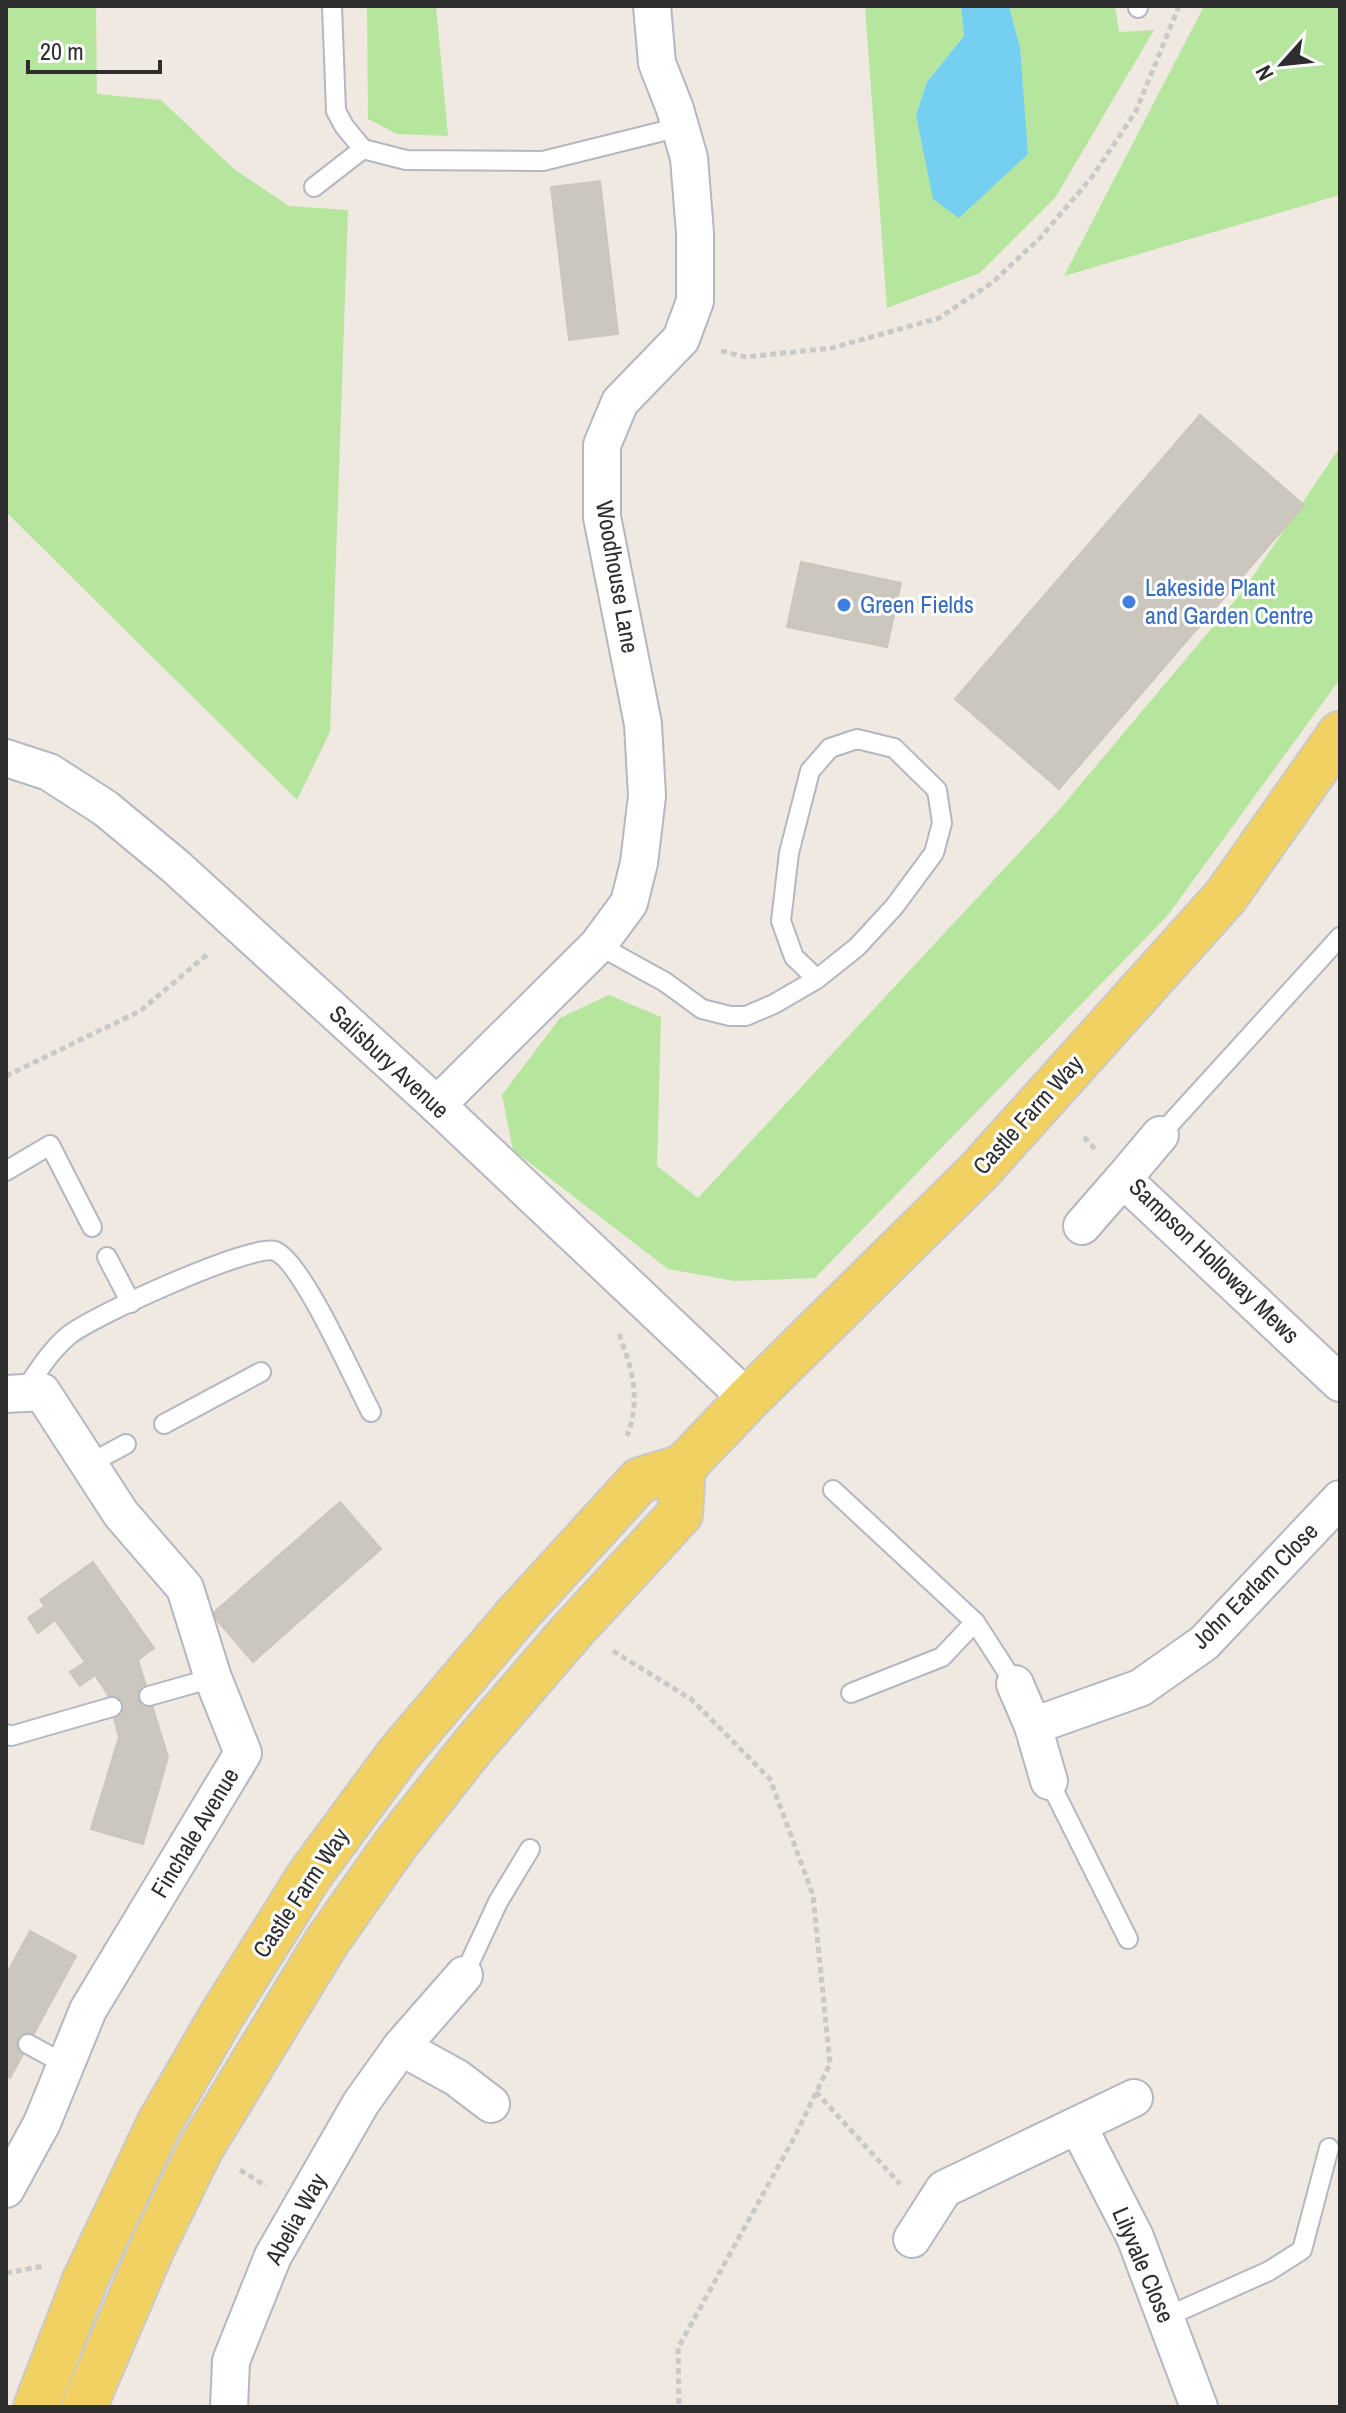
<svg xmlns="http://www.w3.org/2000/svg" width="1346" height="2413" font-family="'Archivo Narrow',sans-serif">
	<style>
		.green { fill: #b6e59e }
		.water { fill: #75cff0 }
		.building { fill: #cbc7bf; stroke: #cbc5ba; stroke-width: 2 }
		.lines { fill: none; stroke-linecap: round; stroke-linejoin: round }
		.lane-casing { stroke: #b4b7c1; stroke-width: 22 }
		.street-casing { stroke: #b4b7c1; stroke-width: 40 }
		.primary-casing { stroke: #c9c9c9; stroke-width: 48 }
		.path { stroke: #c9c9c9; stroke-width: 5; stroke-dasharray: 6 4; stroke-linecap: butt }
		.lane { stroke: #fff; stroke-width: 18 }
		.street { stroke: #fff; stroke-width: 36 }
		.primary { stroke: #f2d163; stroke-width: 44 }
		.shop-dot { fill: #3f7fe0; stroke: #fff; stroke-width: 3 }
		.labels { text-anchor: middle; stroke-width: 6; stroke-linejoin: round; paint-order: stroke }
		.street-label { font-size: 24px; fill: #2e2e2e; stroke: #fff }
		.shop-label { font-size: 24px; fill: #366cbe; stroke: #fff; text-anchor: start }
	</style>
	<rect width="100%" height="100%" fill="#efe9e1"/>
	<g class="green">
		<polygon points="6,6 96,6 97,94 161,100 234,169 289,206 348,210 330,732 297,800 6,512"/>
		<polygon points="367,6 436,6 448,136 397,134 368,119"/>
		<polygon points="865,6 961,6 964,36 927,82 916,115 925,151 1020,47 1009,6 1115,6 1119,32 1154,30 1055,198 980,273 887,308"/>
		<polygon points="1204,6 1340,6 1340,195 1064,276"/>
		<polygon points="1340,447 1340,679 1168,915 815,1278 734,1281 668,1269 513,1150 502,1095 560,1018 609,995 661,1017 657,1166 698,1198 1059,810 1243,591"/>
	</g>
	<polygon class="water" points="961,6 1009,6 1020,47 1028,154 959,218 933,199 916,115 927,82 964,36"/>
	<g class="building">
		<polygon points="600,181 618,334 569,340 551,187"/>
		<polygon points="1200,415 1304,505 1059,789 955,699"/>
		<polygon points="801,562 901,583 887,647 787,627"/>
		<polygon points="340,1502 381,1549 253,1662 212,1614"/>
		<polygon points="93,1562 154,1648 138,1660 168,1757 143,1844 91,1829 119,1737 108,1695 95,1675 80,1686 70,1672 85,1662 55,1620 38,1633 28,1618 45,1606 40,1600"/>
		<polygon points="30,1931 76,1956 10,2078 6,2075 6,1975"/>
	</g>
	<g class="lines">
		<defs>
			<g id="lane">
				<polyline points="332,6 336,111 344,126 363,149"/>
				<polyline points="1138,6 1138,8"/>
				<polyline points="314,187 363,149 406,160 543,161 680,127"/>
				<polyline points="598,945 665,982 702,1009 730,1016 746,1016 774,1004 817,979 857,947 894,907 934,853 942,823 937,790 894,748 857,739 830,748 810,771 789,853 781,921 794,957 817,979"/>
				<polyline points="1160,1135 1340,937"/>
				<polyline points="6,1171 50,1145 92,1227"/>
				<polyline points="107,1257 131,1303"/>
				<path d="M23,1393C37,1373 49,1352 68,1336C90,1317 252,1243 275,1251C302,1261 355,1382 371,1412"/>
				<polyline points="164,1424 261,1372"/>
				<polyline points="89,1464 126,1444"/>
				<polyline points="833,1490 975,1622 1015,1684"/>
				<polyline points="851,1693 942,1657 975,1622"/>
				<polyline points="149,1696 213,1678"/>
				<polyline points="6,1734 11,1736 112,1707"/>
				<polyline points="1049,1781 1128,1939"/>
				<polyline points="464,1975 498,1902 530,1849"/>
				<polyline points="28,2044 66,2065"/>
				<polyline points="1166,2317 1269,2271 1302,2250 1329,2148"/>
			</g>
			<g id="street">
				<polyline points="6,758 49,772 105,808 175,866 437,1105 748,1399"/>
				<polyline points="437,1105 598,945 629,903 639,863 647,796 643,724 602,517 602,445 620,402 681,339 695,301 695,233 689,158 675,109 657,63 652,6"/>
				<polyline points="1160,1135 1123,1179 1340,1383"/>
				<polyline points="1082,1226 1123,1179"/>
				<polyline points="6,1394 42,1392 121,1514 185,1588 213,1678 243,1753 88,2010 42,2123 6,2189"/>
				<polyline points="1015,1684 1033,1726 1140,1688 1204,1643 1340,1499"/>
				<polyline points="1033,1726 1049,1781"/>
				<polyline points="401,2047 457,2078 491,2104"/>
				<polyline points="1078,2126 1135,2237 1199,2407"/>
				<polyline points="912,2239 944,2189 1134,2098"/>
				<polyline points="229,2407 231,2361 273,2256 361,2103 401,2047 464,1975"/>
			</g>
			<g id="primary">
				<polyline points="36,2407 85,2280 159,2124 222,2015 309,1876 398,1755 515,1617 640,1480 683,1467 748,1399 980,1170 1226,896 1340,734"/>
				<polyline points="84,2407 153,2246 201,2148 326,1943 395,1845 473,1746 572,1631 680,1514 683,1467"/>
			</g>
		</defs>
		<use href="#lane" class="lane-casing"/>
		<use href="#street" class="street-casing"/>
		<use href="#primary" class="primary-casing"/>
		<g class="path">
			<polyline points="721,351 746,357 832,348 939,318 993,282 1040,238 1092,177 1136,111 1179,6"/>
			<polyline points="6,1076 140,1011 209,953"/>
			<polyline points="1084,1137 1095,1149"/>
			<path d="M619,1334C633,1371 641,1399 627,1436"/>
			<polyline points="613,1651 691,1699 770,1779 813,1895 830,2064 794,2138 678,2348 679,2407"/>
			<polyline points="816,2092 900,2184"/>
			<polyline points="240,2170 266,2186"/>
			<polyline points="6,2273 44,2266"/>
		</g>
		<use href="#lane" class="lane"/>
		<use href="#street" class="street"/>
		<use href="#primary" class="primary"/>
	</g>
	<g class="shop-dot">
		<circle cx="1129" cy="602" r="8"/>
		<circle cx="844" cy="605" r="8"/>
	</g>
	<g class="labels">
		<g class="street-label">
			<text transform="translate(617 577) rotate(80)" y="8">Woodhouse Lane</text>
			<text transform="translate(389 1062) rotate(43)" y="8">Salisbury Avenue</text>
			<text transform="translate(1028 1115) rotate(-48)" y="8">Castle Farm Way</text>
			<text transform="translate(1214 1261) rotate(44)" y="8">Sampson Holloway Mews</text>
			<text transform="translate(1255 1586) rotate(-45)" y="8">John Earlam Close</text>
			<text transform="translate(195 1833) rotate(-59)" y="8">Finchale Avenue</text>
			<text transform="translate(301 1893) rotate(-56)" y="8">Castle Farm Way</text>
			<text transform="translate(296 2219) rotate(-61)" y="8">Abelia Way</text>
			<text transform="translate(1143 2265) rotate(67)" y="8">Lilyvale Close</text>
		</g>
		<g class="shop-label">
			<text x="1145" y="596">Lakeside Plant<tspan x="1145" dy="28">and Garden Centre</tspan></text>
			<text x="860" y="613">Green Fields</text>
		</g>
	</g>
	<rect width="1346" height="2413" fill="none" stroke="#2e2e2e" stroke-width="16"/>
	<g transform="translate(1282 64) rotate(243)" stroke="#ffffff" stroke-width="6" paint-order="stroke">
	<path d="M0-6L14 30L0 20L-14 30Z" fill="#2e2e2e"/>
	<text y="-12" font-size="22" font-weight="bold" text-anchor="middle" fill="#2e2e2e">N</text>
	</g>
	<path d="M28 60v12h132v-12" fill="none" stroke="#2e2e2e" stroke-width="4"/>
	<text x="40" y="60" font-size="24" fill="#2e2e2e" stroke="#ffffff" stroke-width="6" paint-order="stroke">20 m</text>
</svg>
